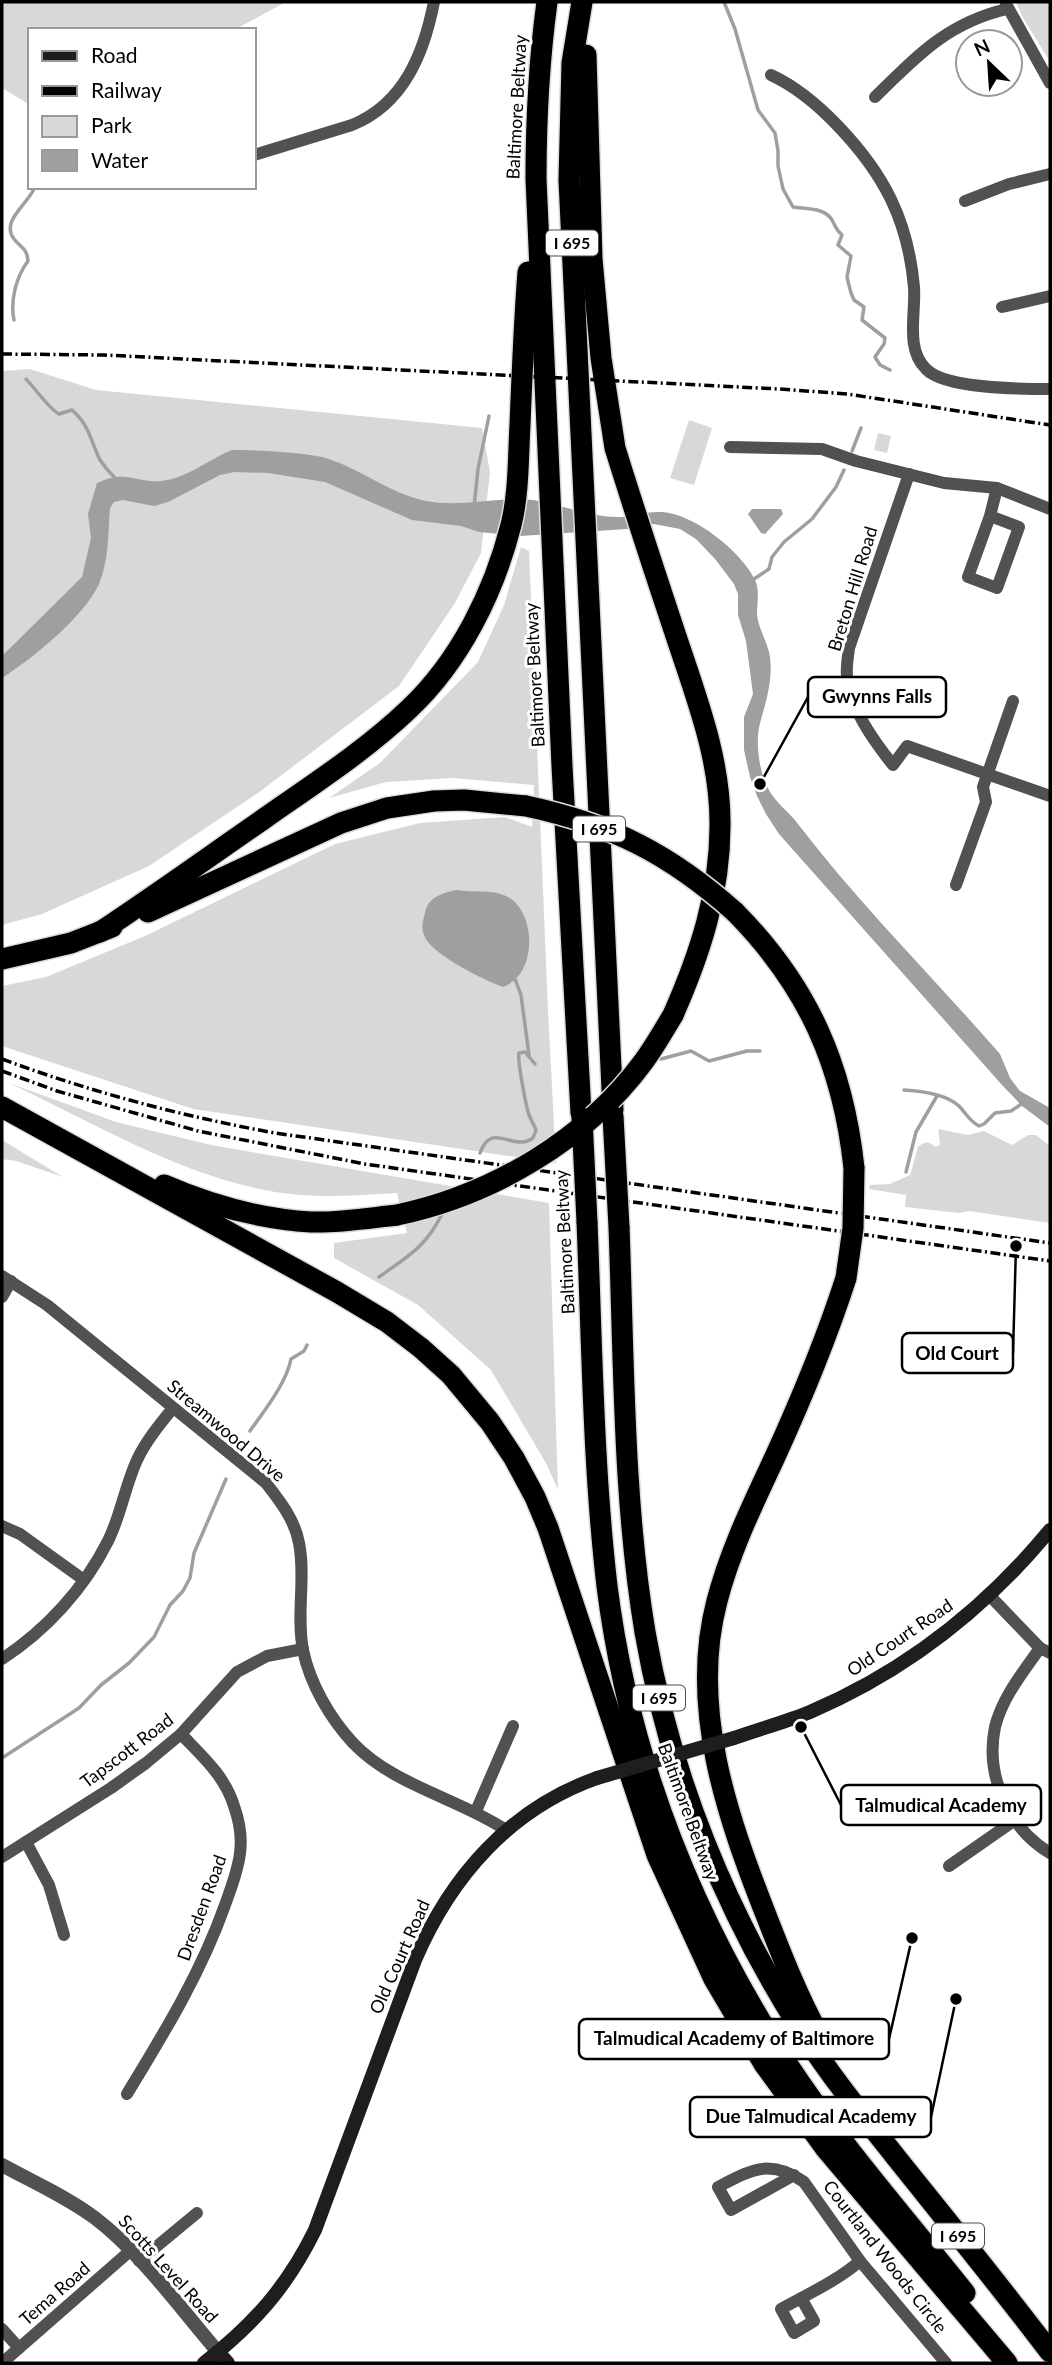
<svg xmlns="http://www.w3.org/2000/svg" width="1052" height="2365" font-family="Lato,sans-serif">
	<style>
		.green { fill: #d8d8d8 }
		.water { fill: #9f9f9f }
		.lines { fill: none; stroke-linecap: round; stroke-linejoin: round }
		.stream { stroke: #9f9f9f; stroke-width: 3.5 }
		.motorway-casing { stroke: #dbdbdb; stroke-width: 24 }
		.minor { stroke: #515151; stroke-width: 12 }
		.tertiary { stroke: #515151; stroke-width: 14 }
		.secondary { stroke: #1e1e1e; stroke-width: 14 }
		.motorway { stroke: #000; stroke-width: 21 }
		.rail { stroke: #000; stroke-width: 3.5; stroke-dasharray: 10 3.5 2 3.5; stroke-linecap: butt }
		.motorway-bridge-casing { stroke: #dbdbdb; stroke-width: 24; stroke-linecap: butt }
		.secondary-bridge { stroke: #1e1e1e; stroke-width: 14 }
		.motorway-bridge { stroke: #000; stroke-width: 21 }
		.labels { text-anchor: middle; stroke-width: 6; stroke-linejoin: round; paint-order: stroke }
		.shield { fill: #fff; stroke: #4c4c4c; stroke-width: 2 }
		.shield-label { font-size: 16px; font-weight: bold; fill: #000 }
		.street-label { font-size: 18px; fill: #000; stroke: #fff }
		.leader { fill: none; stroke: #000; stroke-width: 2.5 }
		.callout-dot { fill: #000; stroke: #fff; stroke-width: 2.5 }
		.callout { fill: #fff; stroke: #000; stroke-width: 2.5 }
		.callout-label { font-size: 19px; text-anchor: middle; font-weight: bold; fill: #000 }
	</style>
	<rect width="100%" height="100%" fill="#fff"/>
	<g class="green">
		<polygon points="2,2 286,2 234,30 30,30 30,105 2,88"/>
		<polygon points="1016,2 1046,2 1050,8 1050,62 1022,16"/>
		<polygon points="30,369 96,390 482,428 490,472 481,553 455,603 399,686 258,793 149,866 42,914 2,925 2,371"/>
		<polygon points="689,420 712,428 694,485 670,478"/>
		<polygon points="878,433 891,436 887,453 874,450"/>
		<polygon points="521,547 529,551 548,1011 556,1163 193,1109 2,1046 2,986 46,977 145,936 335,844 420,823 505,817 532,827 534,785 452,778 386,782 329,798 380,763 478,662 504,605"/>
		<path d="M9,1083L116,1122L211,1145L549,1203L558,1490L547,1465L491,1370L418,1305L334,1258V1243L407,1233L397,1193C357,1195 315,1199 275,1192C181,1176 94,1123 9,1083Z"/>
		<path d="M938,1129L968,1135L984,1131L1012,1145L1028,1135H1036L1050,1146V1223L969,1211L959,1213L905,1207L906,1195L869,1189L870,1185L890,1184L910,1175L918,1147C926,1140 929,1142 936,1147L940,1144Z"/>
		<polygon points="2,1140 63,1177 16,1161 2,1159"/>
	</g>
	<g class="water">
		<path d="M232,450C257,450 298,452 322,457C359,467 388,493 426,501C462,508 498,496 533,500C561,504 589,517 617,517C632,517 646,511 662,512C694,514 741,551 755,580C760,590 757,603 757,614C758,629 768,642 770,657C773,680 766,702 760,723C755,743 759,772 769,790C775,802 790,813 798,824C860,905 933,977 1000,1054L1010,1078L1020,1091L1050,1108V1127L1022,1106L1002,1085L779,834L766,814L757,796L750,777L744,750V717L753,694L746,641L738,615V594L734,584L715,559L696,539L680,529L654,524L627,529L520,536L479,532L461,526L412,520L325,482L268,473L234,472L220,475L168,502L154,506L123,500L114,502L110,508C108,533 109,560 99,584C84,617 32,659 2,678V656L82,577L91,538L88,514L97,483C127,469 135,483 161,481C188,478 207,460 232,450Z"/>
		<polygon points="752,509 781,509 783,514 765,534 761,533 748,514"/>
		<path d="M457,890C473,893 491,889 506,896C536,909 539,974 503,987C484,980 430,954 424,935C421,928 423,920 425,913C428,897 442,893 457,890Z"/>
	</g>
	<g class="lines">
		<g class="stream">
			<path d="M724,2L735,29L758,110L775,133L778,151V166L783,189L793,207C805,209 824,207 832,220C836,227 835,229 842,235L838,245L851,256L847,277L851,293L854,300L864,307L862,320L885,338L884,344L875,357L880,365L890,370"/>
			<path d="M14,320C10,301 16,277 28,261C27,248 21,248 14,239C0,221 29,203 35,187"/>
			<path d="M26,379C35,388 49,409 59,414L72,410C90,426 90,440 100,460C104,466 110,473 115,478"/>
			<polyline points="852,451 861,428"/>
			<polyline points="474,507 478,469 489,416"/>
			<polyline points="751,581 769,569 772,557 784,542 812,519 836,487 844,470"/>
			<polyline points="515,979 521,995 529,1055"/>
			<polyline points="661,1059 691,1051 709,1061 747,1051 760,1051"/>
			<path d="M904,1090C921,1091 946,1094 959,1106C966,1113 969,1121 979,1126L984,1124L995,1113L1011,1111L1023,1103"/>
			<path d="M480,1153C490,1126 505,1143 522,1142C526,1142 530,1140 533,1138L536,1130C534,1125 531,1120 529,1115C526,1106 517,1059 519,1053L525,1052L535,1064"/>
			<polyline points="906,1172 916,1132 937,1096"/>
			<path d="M379,1277C407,1257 426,1247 442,1214"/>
			<path d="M250,1431C264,1411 287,1382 291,1359L304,1351L307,1345"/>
			<polyline points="2,1758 79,1708 101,1685 129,1663 154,1637 170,1605 183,1591 190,1578 194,1553 226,1479"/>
		</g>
		<defs>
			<g id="motorway">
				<path d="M547,2C539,61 536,119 536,179L562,766L581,1113"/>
				<polyline points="582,2 572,63 569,180 613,1110"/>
				<path d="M586,55L592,259L601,358L615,448C634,509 654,570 674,630C695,694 721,758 720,826C720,893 700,954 673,1015"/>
				<polyline points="148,912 341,823 387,808 434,801 464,800 526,806"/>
				<path d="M735,912C808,986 843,1065 854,1168"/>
				<path d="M100,932C156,895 210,856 265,818C315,783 366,750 409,709C460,661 494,592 511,525C519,493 518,459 520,425C522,374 524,323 528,272"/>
				<polyline points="2,959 71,943 112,927"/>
				<polyline points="2,1107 337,1292 387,1322 421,1348 451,1375 490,1422 514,1458 535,1497 548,1528 657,1855 714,1979 764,2064 826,2149 1007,2363"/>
				<path d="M164,1185C210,1205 261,1219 311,1222C339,1223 369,1218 397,1215"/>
				<path d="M587,1222C592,1343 593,1466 607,1586C628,1753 689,1909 779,2051C833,2136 902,2214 965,2293"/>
				<path d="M619,1227C624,1361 623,1500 645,1632C670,1776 726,1914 805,2036C832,2078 864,2117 895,2156C947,2221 1000,2286 1050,2352"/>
				<path d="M819,2035C798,1997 782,1956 766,1915C727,1816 689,1707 717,1601C730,1551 752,1506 774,1459C801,1400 826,1340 846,1278"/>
			</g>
		</defs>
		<use href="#motorway" class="motorway-casing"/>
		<g class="minor">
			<polyline points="1006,4 1050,83"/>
			<path d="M771,75C797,87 818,105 838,126C884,174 908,220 914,287C916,313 905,349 926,369C945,389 1022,389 1050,389"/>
			<path d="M875,97C917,56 947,23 1007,9"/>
			<path d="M254,155L352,125C404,104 424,53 434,2"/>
			<polyline points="965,201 1009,184 1050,174"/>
			<polyline points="1002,307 1050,296"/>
			<polyline points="730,447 822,449 856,461 944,483 997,488 1050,509"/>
			<path d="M909,474L849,648C848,657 846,667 847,676C850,708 873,740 893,765L907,746L1050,796"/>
			<polyline points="990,516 1019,527 997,588 968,577 990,516 997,488"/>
			<polyline points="956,885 986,802 983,787 1013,701"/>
			<path d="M2,1276L47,1305L266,1483C280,1501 295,1520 299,1543C306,1578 296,1614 303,1650C310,1684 330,1718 353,1743C394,1786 458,1798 506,1830"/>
			<polyline points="2,1297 11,1281"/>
			<polyline points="2,1526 20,1534 84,1580"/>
			<polyline points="990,1596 1040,1648 1050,1653"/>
			<path d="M1040,1648C1023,1672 1002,1698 995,1727C985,1775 1008,1828 1050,1853"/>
			<path d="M2,1659C46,1630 84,1589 108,1541C121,1515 125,1486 137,1460C146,1441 160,1424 173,1408"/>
			<polyline points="476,1811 513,1726"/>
			<polyline points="26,1842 49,1885 64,1935"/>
			<polyline points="2,1857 111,1788 146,1763 181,1734 237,1672 267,1656 303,1649"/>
			<polyline points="949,1866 1015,1820"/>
			<path d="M127,2094C164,2033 201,1973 225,1905C231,1888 238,1871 240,1853C242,1838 239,1820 234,1806C225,1776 202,1756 181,1734"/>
			<path d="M794,2175L731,2210L718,2187C751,2170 770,2158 804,2182L860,2261L946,2363"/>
			<polyline points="139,2261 197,2213"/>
			<path d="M801,2298L814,2321L794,2333L781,2309C808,2294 837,2281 860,2261"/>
			<polyline points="2,2329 19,2348"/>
			<polyline points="2,2363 130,2251"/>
		</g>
		<path class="tertiary" d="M2,2165C33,2182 67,2197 95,2218C140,2252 181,2309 218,2352"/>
		<g class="secondary">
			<path d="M734,1738C759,1729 786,1722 810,1712C906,1671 984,1610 1050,1530"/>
			<polyline points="218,2352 228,2363"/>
			<path d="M204,2363C254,2324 287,2287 315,2230L415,1960C451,1876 510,1809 597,1778"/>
		</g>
		<use href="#motorway" class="motorway"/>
		<g class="rail">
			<polyline points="2,354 104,355 779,389 847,394 1050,425"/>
			<path d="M2,1059C91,1092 181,1116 275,1133L1050,1243"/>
			<polyline points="2,1071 57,1091 198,1131 365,1164 1050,1261"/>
		</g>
		<defs>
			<g id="motorway-bridge">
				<path d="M526,806C611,824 670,854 735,912"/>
				<polyline points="613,1116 619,1227"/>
				<polyline points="582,1118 587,1222"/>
				<path d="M397,1215C492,1195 586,1140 644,1061C655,1046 664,1030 673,1015"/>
				<polyline points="846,1278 853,1228 854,1168"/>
			</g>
		</defs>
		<use href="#motorway-bridge" class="motorway-bridge-casing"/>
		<polyline class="secondary-bridge" points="597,1778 734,1738"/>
		<use href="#motorway-bridge" class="motorway-bridge"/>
	</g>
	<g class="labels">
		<g class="shield">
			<rect x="546" y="230.5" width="52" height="25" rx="5"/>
			<rect x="573" y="816.5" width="52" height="25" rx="5"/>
			<rect x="633" y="1685.5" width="52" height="25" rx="5"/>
			<rect x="932" y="2223.5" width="52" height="25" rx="5"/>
		</g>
		<g class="shield-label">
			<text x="572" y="249">I 695</text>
			<text x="599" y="835">I 695</text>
			<text x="659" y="1704">I 695</text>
			<text x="958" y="2242">I 695</text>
		</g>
		<g class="street-label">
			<text transform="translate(517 107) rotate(-87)" y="6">Baltimore Beltway</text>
			<text transform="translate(853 589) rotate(-73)" y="6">Breton Hill Road</text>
			<text transform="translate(535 675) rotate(-93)" y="6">Baltimore Beltway</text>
			<text transform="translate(565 1242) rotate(-93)" y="6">Baltimore Beltway</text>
			<text transform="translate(226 1431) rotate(40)" y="6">Streamwood Drive</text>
			<text transform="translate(900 1638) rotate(-34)" y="6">Old Court Road</text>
			<text transform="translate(127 1751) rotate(-37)" y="6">Tapscott Road</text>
			<text transform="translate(688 1812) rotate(70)" y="6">Baltimore Beltway</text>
			<text transform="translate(202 1908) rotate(-70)" y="6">Dresden Road</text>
			<text transform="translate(400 1957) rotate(-66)" y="6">Old Court Road</text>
			<text transform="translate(885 2257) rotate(52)" y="6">Courtland Woods Circle</text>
			<text transform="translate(168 2269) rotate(48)" y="6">Scotts Level Road</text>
			<text transform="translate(55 2294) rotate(-41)" y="6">Tema Road</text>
		</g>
	</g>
	<path class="leader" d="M760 784L808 697M1016 1246L1013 1353M801 1727L841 1805M912 1938L889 2039M956 1999L931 2117"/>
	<g class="callout-dot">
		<circle cx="760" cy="784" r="7"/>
		<circle cx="1016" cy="1246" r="7"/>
		<circle cx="801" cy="1727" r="7"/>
		<circle cx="912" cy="1938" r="7"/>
		<circle cx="956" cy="1999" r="7"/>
	</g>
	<g class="callout">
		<rect x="808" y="677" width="138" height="40" rx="7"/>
		<rect x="902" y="1333" width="111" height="40" rx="7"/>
		<rect x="841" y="1785" width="200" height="40" rx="7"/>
		<rect x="579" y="2019" width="310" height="40" rx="7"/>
		<rect x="690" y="2097" width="241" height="40" rx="7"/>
	</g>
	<g class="callout-label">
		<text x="877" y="703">Gwynns Falls</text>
		<text x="957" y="1360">Old Court</text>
		<text x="941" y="1812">Talmudical Academy</text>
		<text x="734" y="2045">Talmudical Academy of Baltimore</text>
		<text x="811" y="2123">Due Talmudical Academy</text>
	</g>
	<rect width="1052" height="2365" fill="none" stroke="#000000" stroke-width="7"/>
	<rect x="28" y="28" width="228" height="161" fill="#ffffff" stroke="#999999" stroke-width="2"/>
	<rect x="42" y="51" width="35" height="10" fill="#1e1e1e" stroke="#999999" stroke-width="2"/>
	<text x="91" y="63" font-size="21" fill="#000000">Road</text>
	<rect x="42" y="86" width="35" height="10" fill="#000000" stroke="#999999" stroke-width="2"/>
	<text x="91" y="98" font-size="21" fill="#000000">Railway</text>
	<rect x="42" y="116" width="35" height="21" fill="#d8d8d8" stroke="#999999" stroke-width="2"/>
	<text x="91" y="133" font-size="21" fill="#000000">Park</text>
	<rect x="42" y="150" width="35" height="21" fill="#9f9f9f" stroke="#999999" stroke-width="2"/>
	<text x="91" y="168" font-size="21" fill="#000000">Water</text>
	<g transform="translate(989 63) rotate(335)"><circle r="33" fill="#ffffff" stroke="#999999" stroke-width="2"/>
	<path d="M0-5L12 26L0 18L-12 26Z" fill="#000000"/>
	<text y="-10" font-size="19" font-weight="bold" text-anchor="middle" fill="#000000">N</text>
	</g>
</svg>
